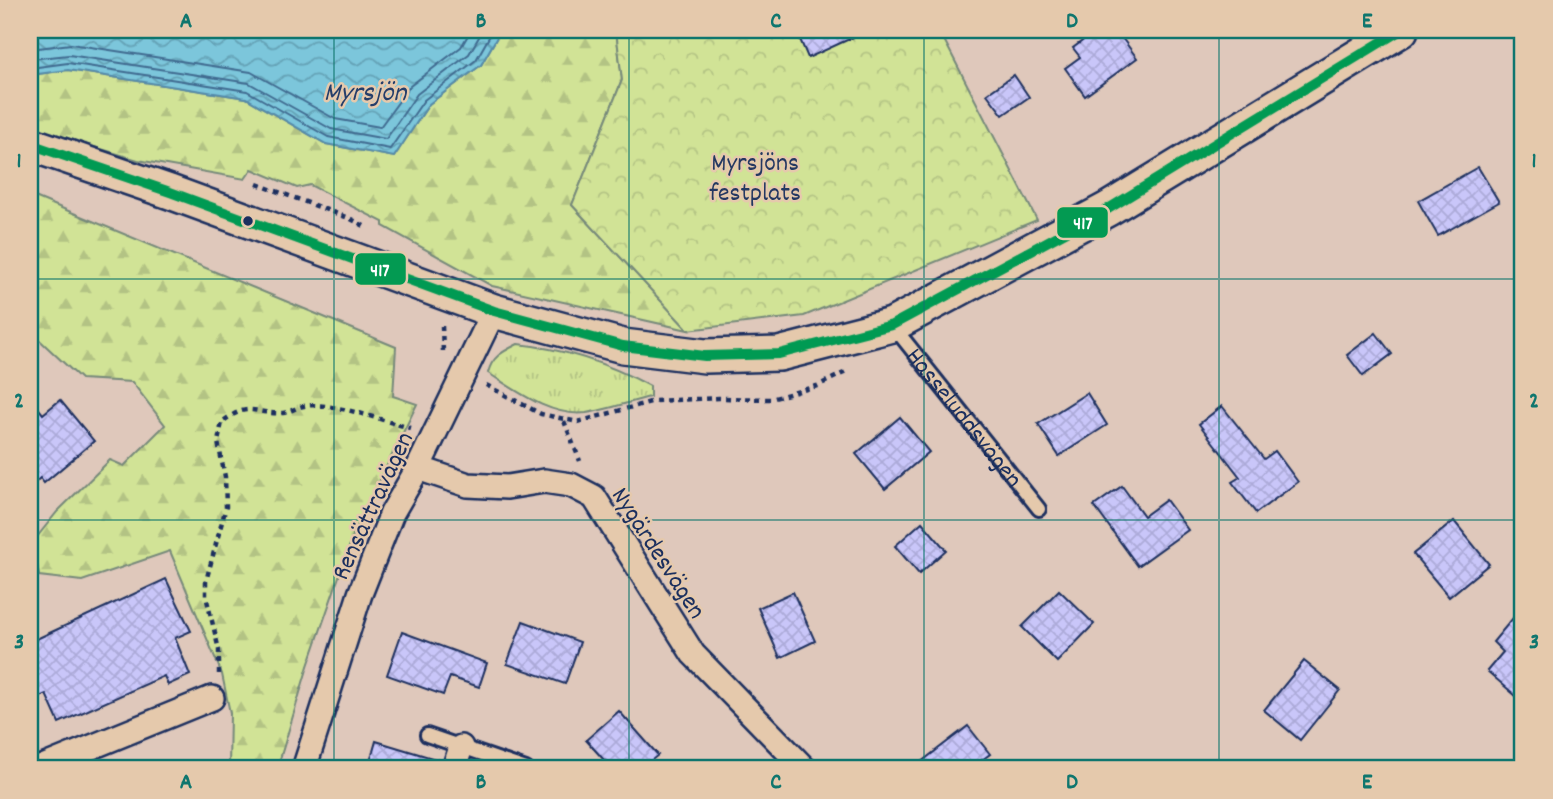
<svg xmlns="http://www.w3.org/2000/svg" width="1553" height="799" font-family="Dekko,sans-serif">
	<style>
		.grass { fill: url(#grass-tufts); stroke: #76897a; stroke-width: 2 }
		.forest { fill: url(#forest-firs); stroke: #76897a; stroke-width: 2 }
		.park { fill: url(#park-crowns); stroke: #76897a; stroke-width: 2 }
		.water { fill: url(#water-waves); stroke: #558aa9; stroke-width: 2 }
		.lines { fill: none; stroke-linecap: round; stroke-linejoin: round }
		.shore { stroke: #416b90; stroke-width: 2 }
		.building { fill: url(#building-cross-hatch); stroke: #1b2f5e; stroke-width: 2 }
		.lane-casing { stroke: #1b2f5e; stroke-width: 18 }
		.street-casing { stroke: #1b2f5e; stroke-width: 28 }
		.secondary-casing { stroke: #1b2f5e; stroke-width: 38 }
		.path { stroke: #1b2f5e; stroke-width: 4.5; stroke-dasharray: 5 5; stroke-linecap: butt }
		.lane { stroke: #e5c9ac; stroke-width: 12 }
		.street { stroke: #e5c9ac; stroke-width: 23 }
		.secondary { stroke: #e5c9ac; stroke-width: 33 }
		.bus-1-casing { stroke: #e5c9ac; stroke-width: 16 }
		.bus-1 { stroke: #039a52; stroke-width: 10 }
		.grid { fill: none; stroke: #0f766e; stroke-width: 2; stroke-opacity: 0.55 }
		.bus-dot { fill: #1b2f5e; stroke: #e5c9ac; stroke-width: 2.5 }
		.labels { text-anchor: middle; stroke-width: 5; stroke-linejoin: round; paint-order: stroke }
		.park-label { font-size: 26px; fill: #243861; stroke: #e5c9ac }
		.street-label { font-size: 26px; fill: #1b2f5e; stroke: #e5c9ac }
		.water-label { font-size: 28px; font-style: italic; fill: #253e6a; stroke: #e5c9ac }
		.line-badge { stroke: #e5c9ac; stroke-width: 2.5 }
		.badge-label { font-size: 19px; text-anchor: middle; font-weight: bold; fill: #fff }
		.neatline { fill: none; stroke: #0f766e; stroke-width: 2.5 }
		.grid-label { font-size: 23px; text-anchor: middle; font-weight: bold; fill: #0f766e }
	</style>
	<defs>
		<pattern id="grass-tufts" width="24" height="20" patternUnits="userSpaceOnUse" patternTransform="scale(1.75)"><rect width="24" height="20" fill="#d1e396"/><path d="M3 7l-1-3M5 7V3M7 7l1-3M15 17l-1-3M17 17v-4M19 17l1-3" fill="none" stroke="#b3c384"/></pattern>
		<pattern id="forest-firs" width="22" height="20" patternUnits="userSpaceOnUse" patternTransform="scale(1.75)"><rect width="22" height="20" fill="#d1e396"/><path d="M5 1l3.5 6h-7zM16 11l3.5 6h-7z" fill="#b3c384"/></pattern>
		<pattern id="park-crowns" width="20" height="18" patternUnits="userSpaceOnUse" patternTransform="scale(1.75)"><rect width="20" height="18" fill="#d1e396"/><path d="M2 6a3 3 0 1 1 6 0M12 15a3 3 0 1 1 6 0" fill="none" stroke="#b3c384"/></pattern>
		<pattern id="water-waves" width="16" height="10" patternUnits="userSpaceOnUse" patternTransform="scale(1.75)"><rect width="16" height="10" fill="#7bc6db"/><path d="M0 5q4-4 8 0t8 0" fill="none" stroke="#64a1b5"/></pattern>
		<pattern id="building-cross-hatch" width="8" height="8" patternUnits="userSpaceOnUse" patternTransform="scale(1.75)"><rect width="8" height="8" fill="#c9c6f9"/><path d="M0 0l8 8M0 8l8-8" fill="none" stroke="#acaad8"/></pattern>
	</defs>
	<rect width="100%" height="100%" fill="#dfc8bb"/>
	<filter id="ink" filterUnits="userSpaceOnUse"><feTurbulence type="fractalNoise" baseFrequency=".0143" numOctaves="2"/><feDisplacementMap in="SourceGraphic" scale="14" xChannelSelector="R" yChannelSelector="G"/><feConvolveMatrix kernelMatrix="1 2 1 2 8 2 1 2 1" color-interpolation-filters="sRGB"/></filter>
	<g filter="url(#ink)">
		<path class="grass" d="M518,344C565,349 609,364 650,386V397C629,402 607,410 586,413C550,417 517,391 488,373C492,356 504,351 518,344Z"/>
		<g class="forest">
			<polygon points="501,30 616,30 622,80 572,205 688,330 492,286 383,226 383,222 310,185 297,188 252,169 245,179 138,160 30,128 30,75 68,70 246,98 326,144 394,157 429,104 481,65"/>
			<polygon points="30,195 396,347 393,396 417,404 354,533 308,666 277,769 229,769 230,713 222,674 170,551 82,581 39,576 33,542 57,512 110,460 124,466 165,425 132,382 81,379 30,331"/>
		</g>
		<polygon class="park" points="616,30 939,30 1037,220 804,316 688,330 572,205 622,80"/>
		<polygon class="water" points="30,30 501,30 481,65 429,104 394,157 326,144 246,98 68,70 30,75"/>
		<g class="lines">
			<g class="shore">
				<polyline points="30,49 71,44 251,72 335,119 380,127 410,86 461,47 471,30"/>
				<polyline points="30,59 69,55 249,83 331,129 386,139 417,94 469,54 483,30"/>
				<polyline points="30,68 68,63 247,91 328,137 390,149 424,100 476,60 493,30"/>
			</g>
		</g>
		<g class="building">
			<polygon points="796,30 869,30 808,58"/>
			<polygon points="1097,30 1103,39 1116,30 1137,58 1085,96 1065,68 1080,57 1073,48"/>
			<polygon points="1014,75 1029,97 1003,115 987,94"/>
			<polygon points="1478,167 1499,202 1438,236 1418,201"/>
			<polygon points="1376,333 1392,354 1363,376 1347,355"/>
			<polygon points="1087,393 1107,425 1059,456 1038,424"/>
			<polygon points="30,398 43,414 60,400 94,441 44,483 40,478 30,487"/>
			<polygon points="1222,406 1264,459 1275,451 1298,482 1256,513 1232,482 1240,477 1199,424"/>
			<polygon points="900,417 929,452 885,489 856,454"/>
			<polygon points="1122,486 1144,516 1166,500 1188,530 1138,566 1094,506"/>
			<polygon points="1454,521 1489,564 1449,597 1413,554"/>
			<polygon points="922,522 946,550 919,574 895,546"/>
			<polygon points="166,579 191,631 175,638 190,675 168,685 164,676 59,723 46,694 30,701 30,642"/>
			<polygon points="1059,590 1094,624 1057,662 1022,627"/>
			<polygon points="793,592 815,641 780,658 758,608"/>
			<polygon points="1523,606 1523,702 1487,671 1503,652 1493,642"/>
			<polygon points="523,621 580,642 565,684 507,664"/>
			<polygon points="402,632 487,663 479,687 450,677 443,695 387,675"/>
			<polygon points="1304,661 1340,690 1300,740 1264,710"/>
			<polygon points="619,711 658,755 641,769 612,769 586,740"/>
			<polygon points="968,726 990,754 970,769 912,769"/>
			<polygon points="376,741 442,761 440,769 368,769"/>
		</g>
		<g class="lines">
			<defs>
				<g id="lane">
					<path id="s1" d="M893,326L1039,509"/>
					<polyline points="427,735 526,769"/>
				</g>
				<g id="street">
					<polyline points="418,468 468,485 507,487 544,481 571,485 594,497 693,654 805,769"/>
					<polyline points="38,769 212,698"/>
					<polyline points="304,769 360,594 392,513 418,468 494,311"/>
					<polyline points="454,769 461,747"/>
				</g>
				<polyline id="secondary" points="30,144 170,192 494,311 623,346 705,356 779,354 892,325 1108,209 1401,30"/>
			</defs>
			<use href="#lane" class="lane-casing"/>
			<use href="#street" class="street-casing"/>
			<use href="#secondary" class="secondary-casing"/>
			<g class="path">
				<polyline points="257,184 351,219 368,228"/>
				<polyline points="442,326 443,352"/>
				<polyline points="486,385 541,414 578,422 654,401 719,398 771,399 817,386 846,372"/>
				<polyline points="564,421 580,461"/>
				<path d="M219,674V650L206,596V581L226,507L225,477L218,442L222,422C251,400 254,415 283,413C290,412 297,407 304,406C330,401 384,421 410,428"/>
			</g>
			<use href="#lane" class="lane"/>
			<use href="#street" class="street"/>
			<use href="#secondary" class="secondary"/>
			<defs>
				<polyline id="bus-1" points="30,144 170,192 494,311 623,346 705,356 779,354 892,325 1108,209 1401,30"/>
			</defs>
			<use href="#bus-1" class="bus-1-casing"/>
			<use href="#bus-1" class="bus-1"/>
		</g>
	</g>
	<path class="grid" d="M334,30V769M629,30V769M924,30V769M1219,30V769M30,279H1523M30,520H1523"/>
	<circle class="bus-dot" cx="248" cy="221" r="6"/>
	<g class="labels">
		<g class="park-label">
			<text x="755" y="170">Myrsjöns<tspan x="755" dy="30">festplats</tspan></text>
		</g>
		<g class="street-label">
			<text dy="9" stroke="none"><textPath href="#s1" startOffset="116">Hasseluddsvägen</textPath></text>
			<text transform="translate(371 505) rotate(-65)" y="9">Rensättravägen</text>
			<text transform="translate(660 552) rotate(57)" y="9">Nygärdesvägen</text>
		</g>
		<g class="water-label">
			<text x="365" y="100">Myrsjön</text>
		</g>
	</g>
	<g class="line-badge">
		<rect x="1056" y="206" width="53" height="33" rx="7" fill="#039a52"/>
		<rect x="354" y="252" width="53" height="34" rx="7" fill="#039a52"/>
	</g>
	<g class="badge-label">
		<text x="1083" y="229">417</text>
		<text x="380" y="276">417</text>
	</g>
	<rect width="1553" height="799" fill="none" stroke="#e5c9ac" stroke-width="77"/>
	<rect x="38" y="38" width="1476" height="722" class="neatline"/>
	<g class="grid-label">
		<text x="186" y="27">A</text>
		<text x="481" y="27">B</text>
		<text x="776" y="27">C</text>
		<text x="1072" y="27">D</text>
		<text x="1367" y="27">E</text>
		<text x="19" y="167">1</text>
		<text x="1534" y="167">1</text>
		<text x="19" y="407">2</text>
		<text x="1534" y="407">2</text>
		<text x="19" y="648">3</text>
		<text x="1534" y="648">3</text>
		<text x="186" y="788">A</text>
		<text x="481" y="788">B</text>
		<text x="776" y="788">C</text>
		<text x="1072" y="788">D</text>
		<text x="1367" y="788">E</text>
	</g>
</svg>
